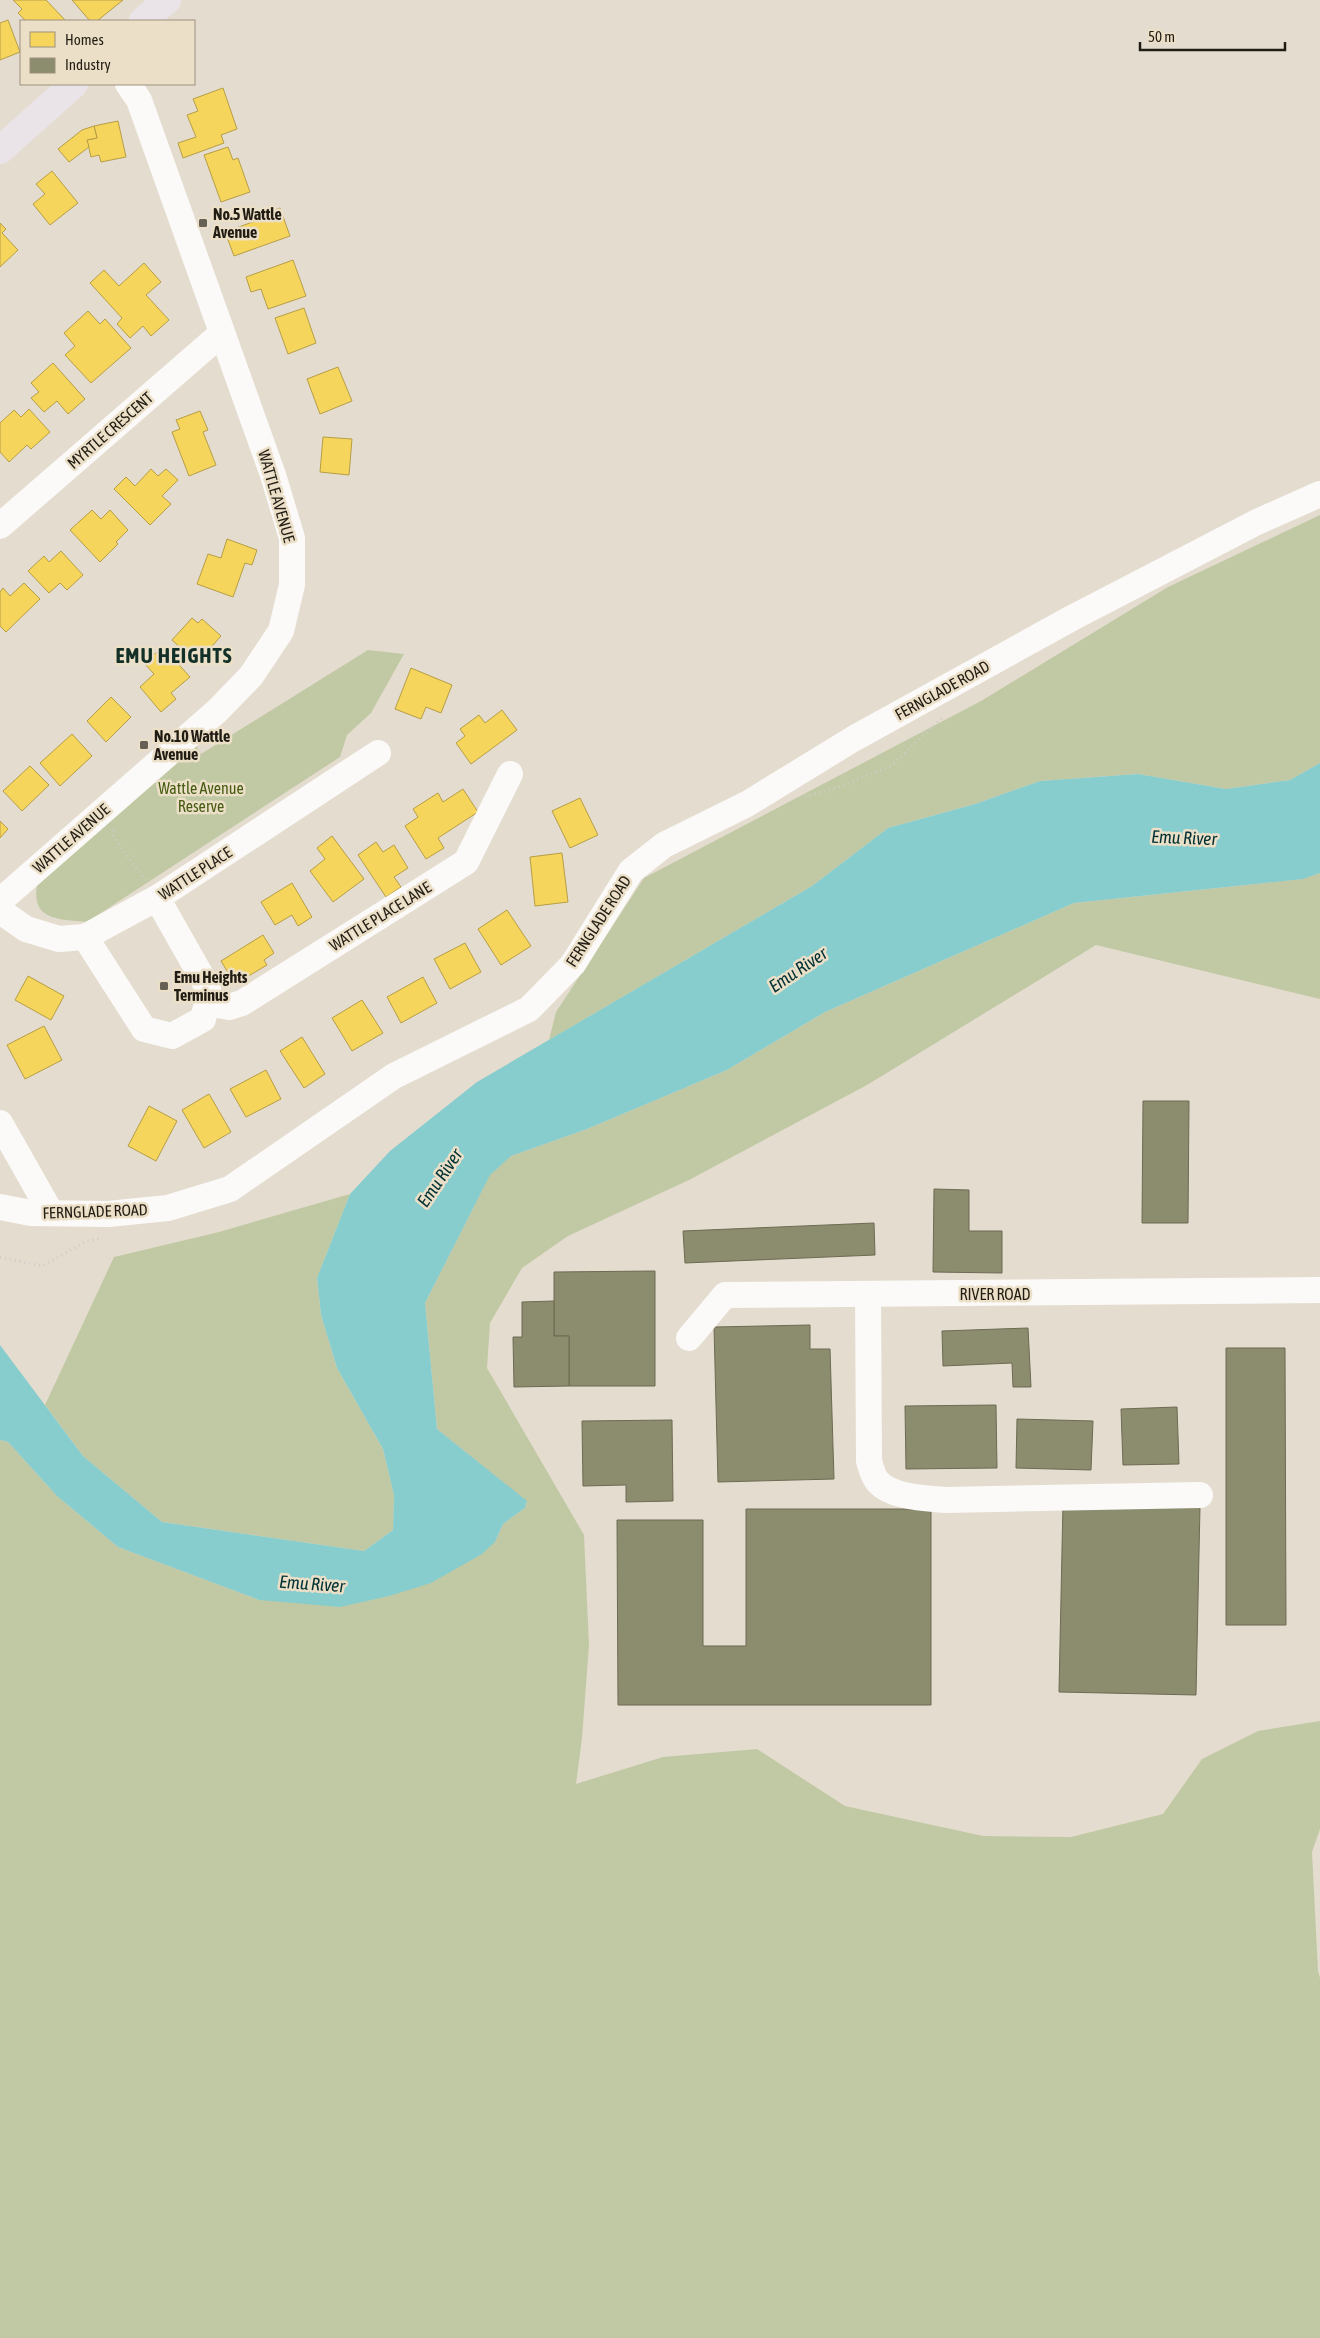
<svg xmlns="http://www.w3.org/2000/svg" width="1320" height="2338" font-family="'Asap Condensed',sans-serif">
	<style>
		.green { fill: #c1c9a4 }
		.water { fill: #88cdce }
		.homes { fill: #f6d55c; stroke: #b69e46 }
		.industry { fill: #8c8c6e; stroke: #6c6b53 }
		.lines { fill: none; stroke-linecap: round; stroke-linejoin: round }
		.path { stroke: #ceccc7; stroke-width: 3; stroke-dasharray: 1 4; stroke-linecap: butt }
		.minor { stroke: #fbfaf8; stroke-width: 26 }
		.major { stroke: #eae4e9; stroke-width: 28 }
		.poi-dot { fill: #666055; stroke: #ecdfc7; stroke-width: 2 }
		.labels { text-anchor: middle; stroke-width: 5; stroke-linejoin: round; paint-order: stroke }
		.poi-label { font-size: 16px; font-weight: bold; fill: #221d14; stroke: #ecdfc7; text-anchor: start }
		.street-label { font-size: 16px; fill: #221d14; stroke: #ecdfc7 }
		.park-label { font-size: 16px; fill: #465b11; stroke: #ecdfc7 }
		.water-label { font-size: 18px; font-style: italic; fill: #003134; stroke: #ecdfc7 }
		.district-label { font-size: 21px; font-weight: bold; letter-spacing: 1px; fill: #123028; stroke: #ecdfc7 }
	</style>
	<rect width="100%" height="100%" fill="#e4dccf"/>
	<g class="green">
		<polygon points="1320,515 1320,763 1290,780 1226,789 1138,774 1040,781 975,804 888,828 812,886 549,1040 556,1012 644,878 981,701 1168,587"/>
		<path d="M368,650L404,654L371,713L347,735L340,757L87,922C59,919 31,921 37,885L196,745L201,754Z"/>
		<polygon points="1320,873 1320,999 1096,945 867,1085 689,1180 568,1236 522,1268 490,1323 487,1368 584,1535 589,1645 582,1738 576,1784 663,1757 757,1749 845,1806 983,1836 1071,1837 1163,1814 1202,1759 1258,1731 1320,1721 1320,1829 1312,1852 1318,1971 1320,1978 1320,2338 0,2338 0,1440 8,1442 57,1496 118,1547 259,1600 495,1542 503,1524 525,1508 527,1502 437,1429 425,1303 490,1174 511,1156 587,1129 727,1070 825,1012 1074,903 1302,879"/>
		<polygon points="350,1194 317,1278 321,1315 337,1368 383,1449 394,1495 393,1530 364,1551 162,1522 83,1456 45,1405 114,1257 219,1232"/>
	</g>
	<polygon class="water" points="1320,763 1320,873 1303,879 1074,903 825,1012 727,1070 587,1129 511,1156 490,1175 425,1303 437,1429 527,1501 525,1508 503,1524 495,1542 482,1554 431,1583 389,1596 340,1607 259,1600 118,1547 57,1496 8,1442 0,1440 0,1345 83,1456 162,1522 364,1551 393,1530 394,1495 383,1449 337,1368 321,1315 317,1278 350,1194 390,1151 477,1082 812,886 888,828 975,804 1040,781 1138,774 1226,789 1290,780"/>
	<g class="homes">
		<polygon points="13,0 46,0 66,21 26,21 18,13 22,9"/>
		<polygon points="72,0 123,0 97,21 90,21"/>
		<polygon points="8,20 20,52 0,60 0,23"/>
		<polygon points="223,88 237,129 221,135 224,143 183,158 178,143 196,137 187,115 198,111 193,99"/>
		<polygon points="118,121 126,157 101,162 99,155 91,157 87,140 97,138 94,126"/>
		<polygon points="94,126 97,138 87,140 89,147 69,162 58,149 82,130"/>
		<polygon points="228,147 233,160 238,158 250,192 221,202 204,155"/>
		<polygon points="52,171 78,203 50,225 33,204 45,194 36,184"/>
		<polygon points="280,208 290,236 234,256 225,232 269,216 268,212"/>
		<polygon points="0,223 6,229 2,233 18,250 0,267"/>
		<polygon points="293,260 306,296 268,309 261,289 251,292 246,277"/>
		<polygon points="144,263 161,282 146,295 169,320 151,336 143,326 130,338 117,324 122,318 90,283 104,270 119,286"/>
		<polygon points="304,308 316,343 288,354 275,318"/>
		<polygon points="88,311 100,324 105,319 131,348 91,383 65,355 75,346 64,333"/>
		<polygon points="53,363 85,399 68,414 57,401 44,412 31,398 39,392 31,383"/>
		<polygon points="338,367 352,401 320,414 307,379"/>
		<polygon points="29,409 50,432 31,449 27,445 9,462 0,452 0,423 14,410 21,417"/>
		<polygon points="200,411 208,430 203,432 216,465 189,476 172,432 180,429 176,420"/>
		<polygon points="323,437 352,439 349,475 320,472"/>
		<polygon points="151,469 158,476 166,469 178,480 162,496 171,504 150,525 114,489 126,477 135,486"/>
		<polygon points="92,510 101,519 110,510 128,530 116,542 118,544 100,562 70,530"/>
		<polygon points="227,539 257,550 252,565 245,563 233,597 197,584 208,554 221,558"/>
		<polygon points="61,551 83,575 67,590 60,583 49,593 28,571 44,556 49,562"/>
		<polygon points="24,583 40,599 6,632 0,626 0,592 3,588 10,596"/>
		<polygon points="192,618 198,623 202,619 221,636 197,663 172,640"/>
		<polygon points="163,647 190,677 171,693 176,699 161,712 140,687 154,674 144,663"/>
		<polygon points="411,668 452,685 441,713 426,707 421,719 395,709"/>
		<polygon points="111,697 131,717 106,742 87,721"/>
		<polygon points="502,710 517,730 471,764 456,743 465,736 460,729 479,715 485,723"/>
		<polygon points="72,734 92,756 60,786 40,763"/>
		<polygon points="30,766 49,785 22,811 3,791"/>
		<polygon points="463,789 478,812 438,838 444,848 426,859 405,826 418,817 413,809 438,793 443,802"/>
		<polygon points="580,798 598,835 570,848 552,811"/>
		<polygon points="0,821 8,829 0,838"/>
		<polygon points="332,836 364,879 333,902 310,871 325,859 317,848"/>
		<polygon points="376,842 383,852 394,845 408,868 394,877 401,887 386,897 358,855"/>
		<polygon points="562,853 568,902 535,906 530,857"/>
		<polygon points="292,883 312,917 298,926 292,915 275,925 261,902"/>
		<polygon points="507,910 531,946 501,965 478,929"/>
		<polygon points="263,935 274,953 264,960 267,965 235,984 221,961"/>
		<polygon points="465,943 481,972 450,989 434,959"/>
		<polygon points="28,976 64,996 51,1020 15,1000"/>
		<polygon points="423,977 437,1003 401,1023 387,997"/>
		<polygon points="362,1000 383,1033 352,1051 332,1018"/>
		<polygon points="44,1026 62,1060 25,1079 7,1045"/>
		<polygon points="302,1037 325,1074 304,1088 280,1051"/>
		<polygon points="266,1070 281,1099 246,1117 230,1089"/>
		<polygon points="209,1094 231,1132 204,1148 182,1110"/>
		<polygon points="149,1106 177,1121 156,1161 128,1146"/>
	</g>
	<g class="industry">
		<polygon points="1143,1101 1189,1101 1188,1223 1142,1223"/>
		<polygon points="934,1189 969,1190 969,1231 1002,1231 1002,1273 933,1272"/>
		<polygon points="874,1223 875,1255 685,1263 683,1231"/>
		<polygon points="655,1271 655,1386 569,1386 569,1336 554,1336 554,1272"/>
		<polygon points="554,1301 554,1336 569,1336 569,1386 514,1387 513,1337 522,1337 522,1302"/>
		<polygon points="810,1325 810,1349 830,1349 834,1479 718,1482 714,1327"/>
		<polygon points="1028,1328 1031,1387 1013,1387 1012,1363 943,1366 942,1331"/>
		<polygon points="1226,1348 1285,1348 1286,1625 1226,1625"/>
		<polygon points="996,1405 997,1468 906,1469 905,1406"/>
		<polygon points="1177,1407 1179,1464 1123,1465 1121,1409"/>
		<polygon points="1017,1419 1093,1421 1091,1470 1016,1468"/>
		<polygon points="672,1420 673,1501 626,1502 626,1485 583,1486 582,1421"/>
		<polygon points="1063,1503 1200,1506 1196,1695 1059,1692"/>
		<polygon points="746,1509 931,1509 931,1705 618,1705 617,1520 703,1520 703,1646 746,1646"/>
	</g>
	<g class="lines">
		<g class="path">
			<polyline points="805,797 838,787 891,766 944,716"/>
			<polyline points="113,830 114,838 146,881"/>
			<polyline points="0,1257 42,1266 87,1241 102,1238"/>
		</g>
		<g class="minor">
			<polyline points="0,526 221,334"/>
			<polyline points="157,898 208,988 207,1003 229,1007 242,1003 466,862 510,774"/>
			<polyline points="0,901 217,711 251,676 281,631 292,585 292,538 273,475 139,100 128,84"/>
			<polyline points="0,911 26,929 59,939 85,937 157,898 378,753"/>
			<polyline points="85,937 144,1029 172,1036 203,1019 207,1003"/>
			<polyline points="0,1123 51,1213"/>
			<polyline points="0,1207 31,1213 108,1214 168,1208 230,1189 394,1076 529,1009 573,964 631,871 664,845 747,804 853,739 1072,618 1257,522 1320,494"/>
			<path d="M868,1294L869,1461C871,1468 873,1477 878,1482C893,1498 926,1498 946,1500L1200,1495"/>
			<polyline points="689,1338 725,1295 1320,1290"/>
		</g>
		<g class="major">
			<polyline points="143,21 167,0"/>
			<polyline points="0,150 74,84"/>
		</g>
	</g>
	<g class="poi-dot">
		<rect x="198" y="218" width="10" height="10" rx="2.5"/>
		<rect x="139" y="740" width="10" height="10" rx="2.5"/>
		<rect x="159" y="981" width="10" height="10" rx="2.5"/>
	</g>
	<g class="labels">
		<g class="poi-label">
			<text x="213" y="220">No.5 Wattle<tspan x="213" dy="18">Avenue</tspan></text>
			<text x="154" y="742">No.10 Wattle<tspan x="154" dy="18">Avenue</tspan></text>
			<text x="174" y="983">Emu Heights<tspan x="174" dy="18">Terminus</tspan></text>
		</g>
		<g class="street-label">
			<text transform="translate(110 430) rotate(-41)" y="6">MYRTLE CRESCENT</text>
			<text transform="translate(277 496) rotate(74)" y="6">WATTLE AVENUE</text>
			<text transform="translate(942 690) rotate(-29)" y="6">FERNGLADE ROAD</text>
			<text transform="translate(71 838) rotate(-41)" y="6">WATTLE AVENUE</text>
			<text transform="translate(195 873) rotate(-33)" y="6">WATTLE PLACE</text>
			<text transform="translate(380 916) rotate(-32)" y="6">WATTLE PLACE LANE</text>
			<text transform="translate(598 921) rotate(-57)" y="6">FERNGLADE ROAD</text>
			<text transform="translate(95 1211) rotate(-2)" y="6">FERNGLADE ROAD</text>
			<text x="995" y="1300">RIVER ROAD</text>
		</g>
		<g class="park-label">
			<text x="201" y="794">Wattle Avenue<tspan x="201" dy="18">Reserve</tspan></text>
		</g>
		<g class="water-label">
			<text transform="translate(1184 838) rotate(2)" y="6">Emu River</text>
			<text transform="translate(798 970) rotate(-34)" y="6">Emu River</text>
			<text transform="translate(440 1178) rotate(-56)" y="6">Emu River</text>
			<text transform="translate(312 1584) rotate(4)" y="6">Emu River</text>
		</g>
		<g class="district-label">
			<text x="174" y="663">EMU HEIGHTS</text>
		</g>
	</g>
	<rect x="20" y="20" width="175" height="65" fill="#ecdfc7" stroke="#9b917f"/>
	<rect x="30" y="32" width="25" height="15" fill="#f6d55c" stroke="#9b917f"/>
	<text x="65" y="45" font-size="15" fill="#221d14">Homes</text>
	<rect x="30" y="58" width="25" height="15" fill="#8c8c6e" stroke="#9b917f"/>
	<text x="65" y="70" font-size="15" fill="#221d14">Industry</text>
	<path d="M1140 42v8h145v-8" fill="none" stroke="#221d14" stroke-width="2.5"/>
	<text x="1148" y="42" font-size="15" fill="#221d14" stroke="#ecdfc7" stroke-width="4" paint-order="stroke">50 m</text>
</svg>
